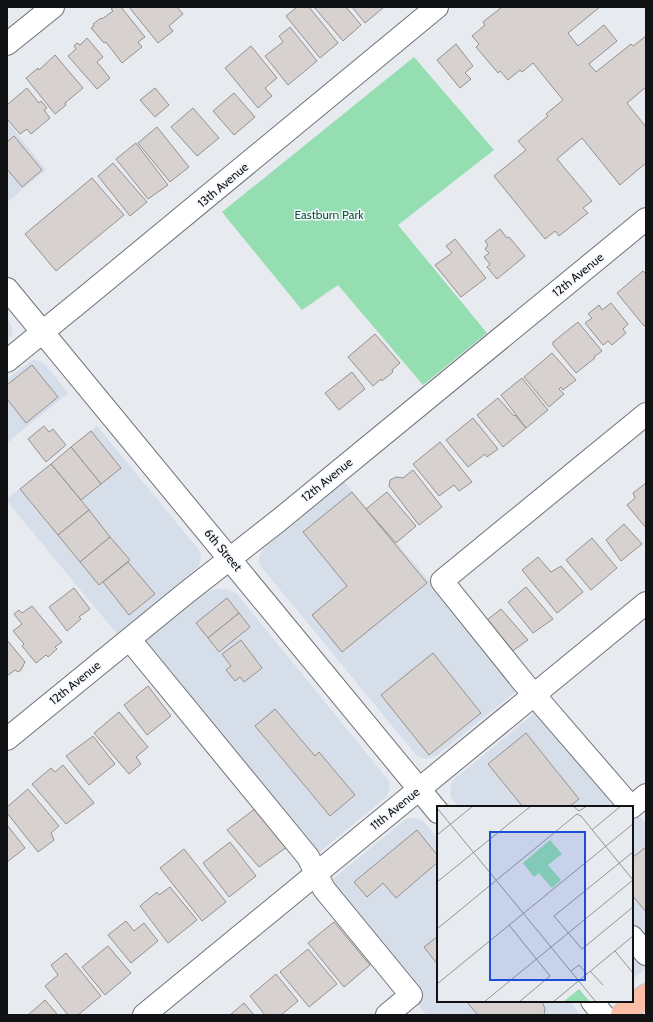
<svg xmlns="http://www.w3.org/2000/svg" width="653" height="1022" font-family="Cabin,sans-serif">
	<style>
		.built { fill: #d6dee9 }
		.green { fill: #94deb2 }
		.building { fill: #d7d1cf; stroke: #96918f }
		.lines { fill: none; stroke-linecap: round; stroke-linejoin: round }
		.minor-casing { stroke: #6f7276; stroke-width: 24 }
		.major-casing { stroke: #c6c6c6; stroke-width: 24 }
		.minor { stroke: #fff; stroke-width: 22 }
		.major { stroke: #fbbfa8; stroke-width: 22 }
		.labels { text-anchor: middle; stroke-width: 3; stroke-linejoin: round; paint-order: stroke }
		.street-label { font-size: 12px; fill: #111213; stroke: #f4f8fc }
		.park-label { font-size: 12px; fill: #115a38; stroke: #f4f8fc }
		.inset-road { fill: none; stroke: #919497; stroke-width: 1 }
		.view { fill: #1d4ed8; fill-opacity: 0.15; stroke: #1d4ed8; stroke-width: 2 }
		.inset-edge { fill: none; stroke: #111213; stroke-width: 2 }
	</style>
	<rect width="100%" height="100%" fill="#e7eaef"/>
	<g class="built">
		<polygon points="7,121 46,170 7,202"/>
		<polygon points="7,319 12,327 12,334 7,341"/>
		<polygon points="33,360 41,361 45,364 68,393 7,443 7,379 28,363"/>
		<polygon points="97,426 199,550 201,557 199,566 197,568 117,634 7,501 7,499"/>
		<polygon points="344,482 432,584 525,684 436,756 432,757 426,759 417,756 259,564 259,558 263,549"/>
		<polygon points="216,589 226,589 237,594 389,781 390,788 386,797 310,860 137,648 199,597 210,591"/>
		<polygon points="543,706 631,807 459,807 451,798 450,791 452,781"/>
		<polygon points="632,808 646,824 646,968 632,980"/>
		<polygon points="413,818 416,818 423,821 438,839 438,1001 571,1001 580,1015 427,1015 323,887 406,819"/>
	</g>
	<polygon class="green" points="414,57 494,150 398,225 487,333 423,385 338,285 302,310 222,212"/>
	<g class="building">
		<polygon points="114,7 121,7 145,37 138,42 142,47 122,63 106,42 104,43 91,28 94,26 93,24 101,18 102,19 113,11 111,9"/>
		<polygon points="129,7 177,7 183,14 169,26 173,31 158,43"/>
		<polygon points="297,7 309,7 338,43 320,58 286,16"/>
		<polygon points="314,7 346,7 361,25 343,41"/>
		<polygon points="352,7 384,7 365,23"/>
		<polygon points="502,7 600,7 568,33 578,46 604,25 617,41 589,64 596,72 631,44 633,46 646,36 646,87 627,103 646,127 646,163 620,185 582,138 557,159 592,201 583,208 588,213 559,236 555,231 545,239 494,176 526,150 518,141 548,116 546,114 563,100 533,63 522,72 520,70 508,80 500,71 498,73 476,47 479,44 472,36 485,25 483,22"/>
		<polygon points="290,27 317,61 288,85 265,56 283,42 279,36"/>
		<polygon points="87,38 103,57 97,62 110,78 97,89 68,56 76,49 74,46 77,43 80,45"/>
		<polygon points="456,44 473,66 465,73 471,79 460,88 437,60"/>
		<polygon points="251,46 277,78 265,88 272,96 258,108 225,68"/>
		<polygon points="55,55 83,88 65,103 66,105 55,114 26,78 38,68 39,70"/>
		<polygon points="27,88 39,103 41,101 47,108 44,110 50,118 31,134 27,129 20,134 7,119 7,105"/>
		<polygon points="155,88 169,105 155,117 140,100"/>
		<polygon points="234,93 255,117 234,135 213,111"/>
		<polygon points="193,108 219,138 197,156 171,127"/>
		<polygon points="157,127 189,167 170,182 138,143"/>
		<polygon points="14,136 42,170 22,187 7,169 7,142"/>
		<polygon points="136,143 168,185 148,199 116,159"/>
		<polygon points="113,163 147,202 130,216 98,176"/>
		<polygon points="92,178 124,215 56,271 25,234"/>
		<polygon points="500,229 507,238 509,237 525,256 497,279 487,267 490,264 484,257 489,253 485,249 488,245 485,241"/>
		<polygon points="455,239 486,278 461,297 435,265 452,253 446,246"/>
		<polygon points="643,271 646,274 646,325 644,326 617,293"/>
		<polygon points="611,303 628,324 623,329 626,333 612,345 608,341 603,345 585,323 592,318 588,314 599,305 602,310"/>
		<polygon points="578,322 602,351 594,357 595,358 576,373 553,345 553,342"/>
		<polygon points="375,334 400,363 392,370 393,372 382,381 381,379 373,386 348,357"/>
		<polygon points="552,353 576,380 563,390 561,387 559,389 564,394 549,407 524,377"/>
		<polygon points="32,365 58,397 26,423 7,399 7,385"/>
		<polygon points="352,372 365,389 339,410 325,393"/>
		<polygon points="522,378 548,410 526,428 501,395"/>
		<polygon points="498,398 514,416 515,415 526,428 503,447 477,415"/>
		<polygon points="473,418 498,449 487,457 485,454 468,467 446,440"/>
		<polygon points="44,426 49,432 53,429 66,445 46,462 28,439"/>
		<polygon points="91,431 121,468 101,484 71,447"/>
		<polygon points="440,442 472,482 459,491 454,485 439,496 413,464"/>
		<polygon points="71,447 101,484 81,500 51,464"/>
		<polygon points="51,464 89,510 58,535 20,489"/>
		<polygon points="413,470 442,507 419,525 389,486 390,480 396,477 403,478"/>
		<polygon points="646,483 646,528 627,505 635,498 633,493"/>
		<polygon points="352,492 427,583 342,652 312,615 347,586 303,532"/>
		<polygon points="387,492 416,526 396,543 366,509"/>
		<polygon points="89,510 110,537 80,562 58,535"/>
		<polygon points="624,524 642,544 621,561 606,540"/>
		<polygon points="110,537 130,560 99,585 80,562"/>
		<polygon points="592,538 617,568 591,590 566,560"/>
		<polygon points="538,557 551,572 561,566 583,592 557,613 522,570"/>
		<polygon points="128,562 155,594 129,615 103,582"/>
		<polygon points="526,587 553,619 533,633 508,602"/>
		<polygon points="74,588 90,609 79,617 81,619 67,631 49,607"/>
		<polygon points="227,598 239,613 208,638 196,623"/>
		<polygon points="32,606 62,642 55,647 57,649 48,657 46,655 36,663 22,646 24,644 13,631 22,624 14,614 19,610 22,613"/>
		<polygon points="501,609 528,640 507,655 482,624"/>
		<polygon points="239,613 250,627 219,652 208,638"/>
		<polygon points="7,640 25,662 21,670 18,672 15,670 7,676"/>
		<polygon points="241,640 262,668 244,682 240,677 235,681 226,670 231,666 222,654"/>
		<polygon points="433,653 481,713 429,755 381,695"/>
		<polygon points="148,686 171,716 147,735 124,705"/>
		<polygon points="275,709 315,756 319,752 355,795 330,816 255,726"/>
		<polygon points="119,712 148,747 136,757 141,764 129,774 94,733"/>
		<polygon points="526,733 579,799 569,807 523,807 488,764"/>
		<polygon points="93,736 115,764 89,785 66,756"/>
		<polygon points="63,765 94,803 66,824 32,784 51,768 55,772"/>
		<polygon points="28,789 59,826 51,833 54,840 38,852 7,813 7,807"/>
		<polygon points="256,808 287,847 259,867 227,830"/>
		<polygon points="7,825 25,848 7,862"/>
		<polygon points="417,830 438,856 438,862 396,898 383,883 367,897 354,882"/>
		<polygon points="230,842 256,876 229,897 203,863"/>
		<polygon points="646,847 646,912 632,895 632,858"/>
		<polygon points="184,849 226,902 202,921 160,868"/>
		<polygon points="170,887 197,920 168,943 140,906 157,892 159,895"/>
		<polygon points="126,921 134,931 144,923 158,941 131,963 108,935"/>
		<polygon points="334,922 370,965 344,987 308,943"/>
		<polygon points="438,936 438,965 424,947"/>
		<polygon points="108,946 131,973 105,995 82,967"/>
		<polygon points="308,949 337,984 309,1007 280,972"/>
		<polygon points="66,953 101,996 78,1015 68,1015 45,986 58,975 51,965"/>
		<polygon points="276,974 298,1001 281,1015 265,1015 250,996"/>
		<polygon points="45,1000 58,1015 28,1015"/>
		<polygon points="466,1001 542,1001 545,1009 544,1015 475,1015 477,1014"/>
		<polygon points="244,1003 254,1015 230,1015"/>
	</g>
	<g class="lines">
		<defs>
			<g id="minor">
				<polyline points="7,44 53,7"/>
				<polyline points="7,289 438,812"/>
				<path d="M7,361C151,244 294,126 437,7"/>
				<polyline points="130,640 308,857 324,889 411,995 387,1015"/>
				<polyline points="7,739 186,593 278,521 646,219"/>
				<polyline points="631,807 523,682 442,581 646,414"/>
				<polyline points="632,807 646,795"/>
				<polyline points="632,937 646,954"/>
				<polyline points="592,1001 603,1015"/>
				<polyline points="144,1015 646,603"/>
			</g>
			<polyline id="major" points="622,1015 646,995"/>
		</defs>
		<use href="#minor" class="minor-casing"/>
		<use href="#major" class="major-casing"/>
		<use href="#minor" class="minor"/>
		<use href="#major" class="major"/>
	</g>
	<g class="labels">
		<g class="street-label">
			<text transform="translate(223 185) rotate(-40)" y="4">13th Avenue</text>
			<text transform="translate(578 275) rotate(-39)" y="4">12th Avenue</text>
			<text transform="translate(327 480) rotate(-39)" y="4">12th Avenue</text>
			<text transform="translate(223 550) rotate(50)" y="4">6th Street</text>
			<text transform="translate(75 683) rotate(-39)" y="4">12th Avenue</text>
			<text transform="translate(395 809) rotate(-39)" y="4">11th Avenue</text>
		</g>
		<g class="park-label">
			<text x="329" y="219">Eastburn Park</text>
		</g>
	</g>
	<g transform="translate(437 806)">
		<rect width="196" height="196" fill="#e7eaef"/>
		<path d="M113,34L125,48L111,59L124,74L115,82L102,67L97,71L86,57ZM142,183L153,196H126Z" fill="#94deb2"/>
		<path class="inset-road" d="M136,0L142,5L150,0M0,2L159,196M155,24L184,0M0,29L36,0M196,46L117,110L145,143L196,101M0,76L94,0M72,119L113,170L82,196M0,123L140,8L144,10L196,74M178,145L196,167M134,165L142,159L150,168M153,165L166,179M0,178L196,18M47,196L196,74M116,196L196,130"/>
		<path class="view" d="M53,26H148V174H53Z"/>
		<rect width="196" height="196" class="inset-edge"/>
	</g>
	<rect width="653" height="1022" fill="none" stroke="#111213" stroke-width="16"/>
</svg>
